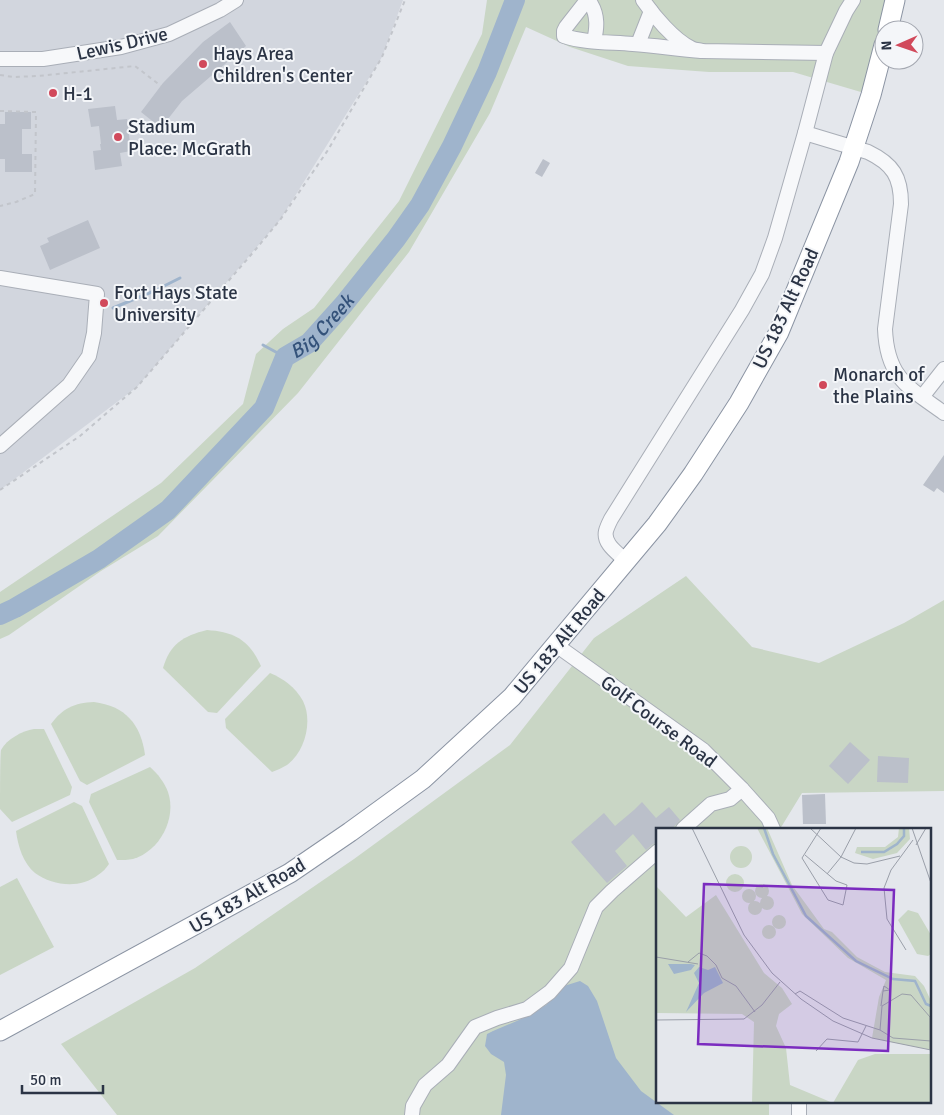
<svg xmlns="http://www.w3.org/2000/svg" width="944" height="1115" font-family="Signika,sans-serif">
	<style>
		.built { fill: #d2d6de }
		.green { fill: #c9d6c5 }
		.water { fill: #9fb4cc }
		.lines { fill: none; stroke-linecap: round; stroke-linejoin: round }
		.stream { stroke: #9fb4cc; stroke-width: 3 }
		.river { stroke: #9fb4cc; stroke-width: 20 }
		.building { fill: #bbc0ca }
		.minor-casing { stroke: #a9aeb7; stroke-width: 16 }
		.highway-casing { stroke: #8b94a3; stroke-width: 21 }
		.path { stroke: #c2c5cb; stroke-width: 2; stroke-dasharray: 4 4; stroke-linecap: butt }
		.minor { stroke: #f7f8fa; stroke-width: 14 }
		.highway { stroke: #fff; stroke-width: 19 }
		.poi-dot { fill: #d1495b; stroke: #f4f6f9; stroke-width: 2 }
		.labels { text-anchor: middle; stroke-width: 4; stroke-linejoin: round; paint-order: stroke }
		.street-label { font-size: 19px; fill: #2b3445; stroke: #f4f6f9 }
		.poi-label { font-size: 19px; fill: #2b3445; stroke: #f4f6f9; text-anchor: start }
		.water-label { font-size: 20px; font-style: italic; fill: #34527a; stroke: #f4f6f9 }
		.inset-river { fill: none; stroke: #9fb4cc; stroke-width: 2.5 }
		.inset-road { fill: none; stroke: #9a9fa9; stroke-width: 1 }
		.view { fill: #7b2cbf; fill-opacity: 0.15; stroke: #7b2cbf; stroke-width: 2.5 }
		.inset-edge { fill: none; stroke: #2b3445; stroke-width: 2.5 }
	</style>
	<rect width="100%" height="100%" fill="#e4e7ec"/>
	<polygon class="built" points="0,0 403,0 382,57 280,220 137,387 0,490"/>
	<g class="green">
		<polygon points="487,0 892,0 871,95 793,72 709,72 628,66 570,47 526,27 490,113 409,252 298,393 158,536 101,571 9,635 0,639 0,592 161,483 243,404 256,354 283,329 314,308 399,201 482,34"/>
		<polygon points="686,576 752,647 819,663 904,623 944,600 944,791 802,793 780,829 658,829 658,1101 769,1101 769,1115 117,1115 61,1044 195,968 354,859 510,745 594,638"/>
		<path d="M207,630C235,632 249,640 261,666L217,713L208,712L163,668C170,644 183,636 207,630Z"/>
		<path d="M270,673C284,679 295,687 303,701C313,721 305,752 287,765C282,768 277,770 272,772L226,728L225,719Z"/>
		<path d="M94,702C125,706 141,724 145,755L87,785L80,781L51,724C63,708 74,703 94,702Z"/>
		<path d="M34,729H44L72,787L70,795L12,822L0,809C0,800 0,755 1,750C7,739 22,731 34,729Z"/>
		<path d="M150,767C158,774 164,782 168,792C177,818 160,851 133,859C128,860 123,860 117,860L89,802L91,794Z"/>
		<path d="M74,802L82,806L109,864C106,868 103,872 98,875C80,889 53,886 35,873C23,863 18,846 16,831Z"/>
		<polygon points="17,878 54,947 0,975 0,887"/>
	</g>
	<polygon class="water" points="580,981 588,986 597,1001 616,1058 641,1091 674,1115 501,1115 506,1075 504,1062 491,1054 485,1046 487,1034 493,1031 519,1020 546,1005 564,986"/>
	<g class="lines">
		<g class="stream">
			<polyline points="113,308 154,291 180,278"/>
			<polyline points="263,345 285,357"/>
		</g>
		<path class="river" id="s1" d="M0,615L15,608L99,559L168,510L264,408L285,357L309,343L344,304L396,239L420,205L452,146L487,72L515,0"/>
	</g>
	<g class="building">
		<polygon points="230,22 246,46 182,101 161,128 141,112 163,83 203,42"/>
		<polygon points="115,106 117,120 127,119 131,151 120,153 122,166 95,170 93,151 101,150 100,144 101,144 99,126 91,127 88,109"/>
		<polygon points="5,112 31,112 31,129 22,129 22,154 32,154 32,172 5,172 5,159 0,159 0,124 5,124"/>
		<polygon points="543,159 550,163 542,177 535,173"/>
		<polygon points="88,220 100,248 50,270 40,246 49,242 47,238"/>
		<polygon points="944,455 944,493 937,488 934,492 923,485"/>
		<polygon points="850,742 870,760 848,784 829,766"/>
		<polygon points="878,756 909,758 908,783 877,782"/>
		<polygon points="825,794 826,824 803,824 802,795"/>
		<polygon points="642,802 656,818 669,807 680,820 672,829 658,829 658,842 653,844 646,850 633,834 615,851 627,866 607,883 571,842 604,813 615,826 634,810"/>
	</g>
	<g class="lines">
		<defs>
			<g id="minor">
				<path d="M643,0C653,15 674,40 691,48C694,50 699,50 702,51L826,53"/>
				<path d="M594,41C597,28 598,16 591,4H584L566,27L564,31V36C585,43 610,42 633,44C656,46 679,49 702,51"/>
				<polyline points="638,44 651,11"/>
				<polyline points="0,59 43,59 121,47 169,34 220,10 236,0"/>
				<path d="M805,133L868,152C893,164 901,177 901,204L885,329C887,378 908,387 944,413"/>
				<polyline points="0,278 97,294 94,333 89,356 69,385 0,446"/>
				<polyline points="922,397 944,369"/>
				<path d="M626,561C618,553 603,544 606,531C607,527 609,523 611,519L742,310L762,274L775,238L805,133L826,53L846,11L853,0"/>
				<polyline points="556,645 703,750 742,789 768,818 773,829"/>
				<polyline points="683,829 711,804 730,799 742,789"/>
				<polyline points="799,1101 799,1115"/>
				<polyline points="412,1115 413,1106 425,1085 448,1065 475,1027 497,1018 527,1009 550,992 571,968 596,907 612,891 658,851"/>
			</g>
			<g id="highway">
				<polyline points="888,30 895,0"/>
				<polyline points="0,1031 290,873 350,832 423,779 512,697 657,524 693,474 739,403 779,332 849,162 871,95 884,45"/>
			</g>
		</defs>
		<use href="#minor" class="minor-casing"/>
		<use href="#highway" class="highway-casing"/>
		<g class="path">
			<polyline points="0,75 13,77 38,76 135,66 161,86"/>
			<polyline points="0,111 36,112 35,194 16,202 0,206"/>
			<polyline points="0,490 80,436 137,387 256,249 280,220 328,150 382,57 405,0"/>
		</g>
		<use href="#minor" class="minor"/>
		<use href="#highway" class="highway"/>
	</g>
	<g class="poi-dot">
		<circle cx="203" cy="64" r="5"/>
		<circle cx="53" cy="93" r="5"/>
		<circle cx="118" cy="137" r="5"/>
		<circle cx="104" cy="303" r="5"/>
		<circle cx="823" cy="385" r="5"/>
	</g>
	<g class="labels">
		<g class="street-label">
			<text transform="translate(122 43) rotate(-13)" y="7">Lewis Drive</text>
			<text transform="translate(785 308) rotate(-65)" y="7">US 183 Alt Road</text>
			<text transform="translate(559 641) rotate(-50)" y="7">US 183 Alt Road</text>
			<text transform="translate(659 721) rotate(37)" y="7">Golf Course Road</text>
			<text transform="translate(247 895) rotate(-30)" y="7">US 183 Alt Road</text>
		</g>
		<g class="poi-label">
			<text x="213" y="60">Hays Area<tspan x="213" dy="22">Children's Center</tspan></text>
			<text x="63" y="100">H-1</text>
			<text x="128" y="133">Stadium<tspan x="128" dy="22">Place: McGrath</tspan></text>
			<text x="114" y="299">Fort Hays State<tspan x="114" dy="22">University</tspan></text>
			<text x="833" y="381">Monarch of<tspan x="833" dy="22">the Plains</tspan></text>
		</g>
		<g class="water-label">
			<text dy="7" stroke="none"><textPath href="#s1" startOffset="442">Big Creek</textPath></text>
		</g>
	</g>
	<g transform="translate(656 828)">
		<rect width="275" height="275" fill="#e4e7ec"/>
		<path d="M101,0H111L136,57L168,101L176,104L201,129L229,144L259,148L268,158L275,173V222L216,210L223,169L230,152L192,130L146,86ZM243,0H253L254,11L241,25L217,31L199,25L201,19H229L242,9ZM74 29a11 11 0 1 1 22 0a11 11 0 1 1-22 0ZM70 55a9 9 0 1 1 18 0a9 9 0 1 1-18 0ZM99 63a7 7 0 1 1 14 0a7 7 0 1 1-14 0ZM0,58L30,89L60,67L108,145L126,160L136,176L123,186L120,198L130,220L134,257L177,275H96L98,194L86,186L0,185ZM86 68a7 7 0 1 1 14 0a7 7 0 1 1-14 0ZM104 75a7 7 0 1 1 14 0a7 7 0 1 1-14 0ZM92 80a7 7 0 1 1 14 0a7 7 0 1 1-14 0ZM252,82L262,85L275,107V126L272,128L261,126L242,92ZM116 94a7 7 0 1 1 14 0a7 7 0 1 1-14 0ZM106 104a7 7 0 1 1 14 0a7 7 0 1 1-14 0ZM219,226H275V275H177L202,232Z" fill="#c9d6c5"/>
		<path d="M12,136H35L39,137L35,142L18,146ZM43,139L52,142L59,139L67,155L48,165L30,184L43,155L38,145Z" fill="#9fb4cc"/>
		<path class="inset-river" d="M108,0L117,26L150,88L200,133L237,151L259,153L270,176L275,178M205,24H228L241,16L248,8V0"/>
		<path class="inset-road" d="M36,0L88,107L116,145L145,171L177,193L216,210L275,222M154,0L185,29L198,35L211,36L244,28M256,0L275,55M260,17L270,0M149,27L180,53L191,57L187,77L172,72L146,30L165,0M171,46L185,29L200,0M250,122L231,91L228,60L235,42L257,12M0,129L42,136M32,134L43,125L51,128L60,137L66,150L80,158L99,184M139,166L144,163L187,190L224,202L237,210L275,213M225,178L227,163L228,158L234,162L227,163M0,192L88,191L106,177L124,154M224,202L226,178L246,166L255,167L274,189V221M160,223L171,211L202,214L210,198"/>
		<path class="view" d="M48,56L238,62L232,223L42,216Z"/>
		<rect width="275" height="275" class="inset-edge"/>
	</g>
	<g transform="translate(899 45) rotate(268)"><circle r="24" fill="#f4f6f9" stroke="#a4a8b1"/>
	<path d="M0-4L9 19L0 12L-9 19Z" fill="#d1495b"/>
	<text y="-8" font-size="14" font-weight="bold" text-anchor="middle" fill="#2b3445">N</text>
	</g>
	<path d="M22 1085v8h81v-8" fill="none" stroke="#2b3445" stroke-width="2.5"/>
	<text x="30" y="1085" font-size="15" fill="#2b3445" stroke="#f4f6f9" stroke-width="4" paint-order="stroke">50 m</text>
</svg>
